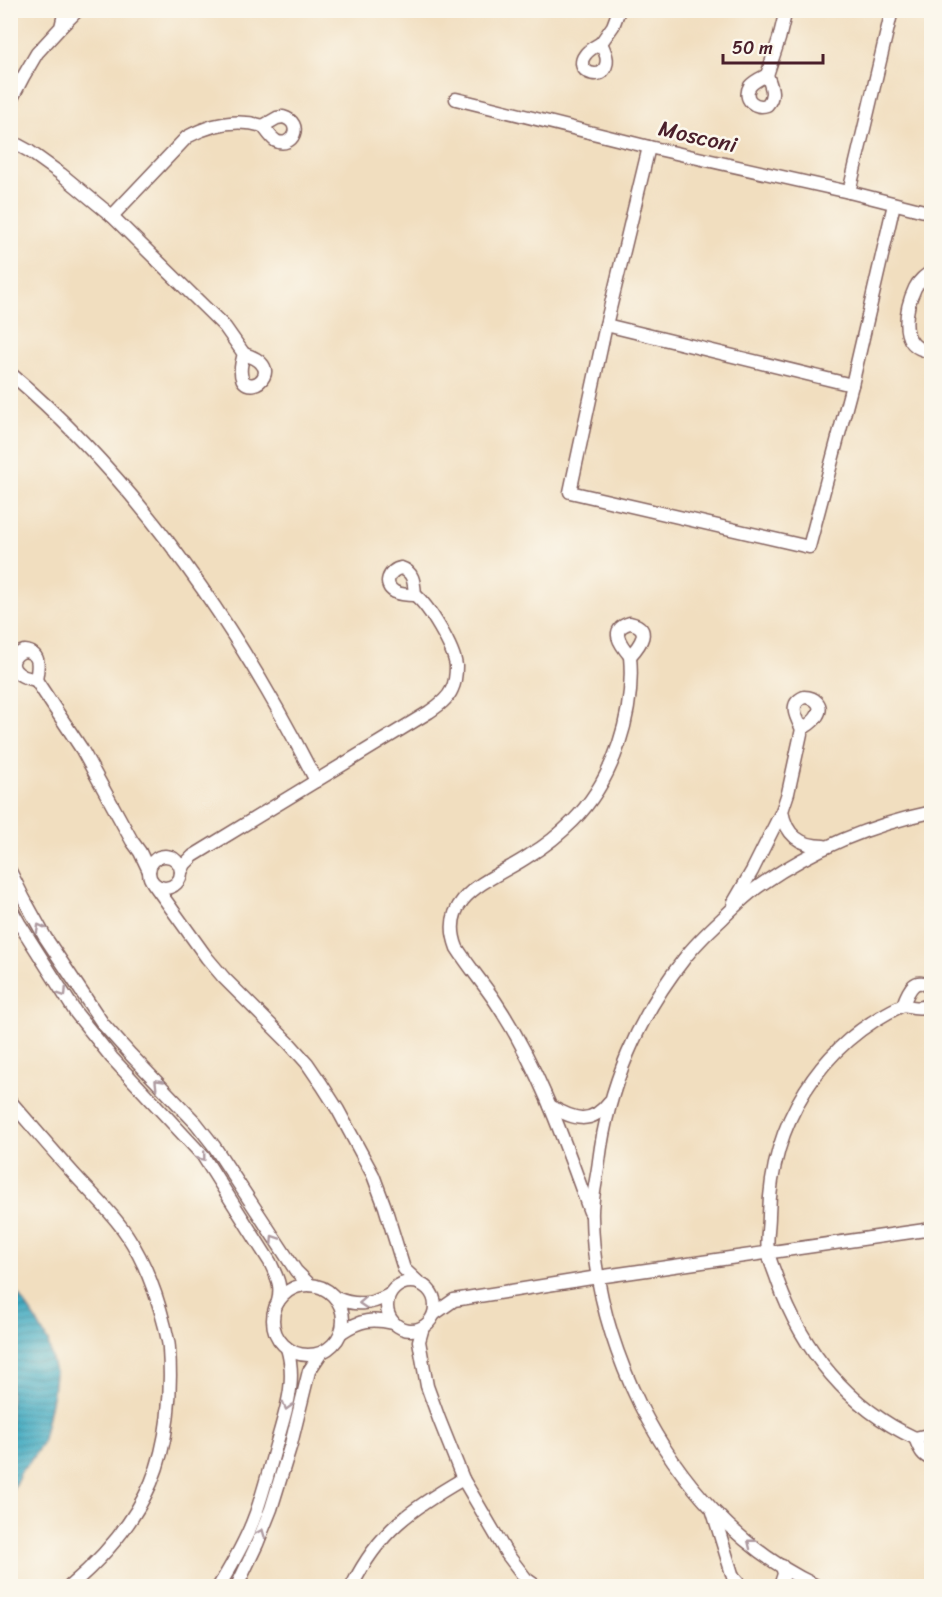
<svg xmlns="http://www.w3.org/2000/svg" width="942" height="1597" font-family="Sriracha,sans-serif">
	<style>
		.water { fill: url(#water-rules); stroke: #466476; stroke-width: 1.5 }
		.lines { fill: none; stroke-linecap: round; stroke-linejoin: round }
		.street-casing { stroke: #84625f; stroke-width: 15 }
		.street { stroke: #fff; stroke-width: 12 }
		.oneway { stroke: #ae9aa0 }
		.labels { text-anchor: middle; stroke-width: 5; stroke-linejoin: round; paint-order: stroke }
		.street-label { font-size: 22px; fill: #4a1f2b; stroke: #fbf7ec }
	</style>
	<defs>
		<pattern id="water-rules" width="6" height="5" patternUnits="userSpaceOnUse" patternTransform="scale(1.5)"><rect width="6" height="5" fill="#41aac1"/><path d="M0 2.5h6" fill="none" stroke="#388a9d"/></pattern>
	</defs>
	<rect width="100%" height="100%" fill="#fbf7ec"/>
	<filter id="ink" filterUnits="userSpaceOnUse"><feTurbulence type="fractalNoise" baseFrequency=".0167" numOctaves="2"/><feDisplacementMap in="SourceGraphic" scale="12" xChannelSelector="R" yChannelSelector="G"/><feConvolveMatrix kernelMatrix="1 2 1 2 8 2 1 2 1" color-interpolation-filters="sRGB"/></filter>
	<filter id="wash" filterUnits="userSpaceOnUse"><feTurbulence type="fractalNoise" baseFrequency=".008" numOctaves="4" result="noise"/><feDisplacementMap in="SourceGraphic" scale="24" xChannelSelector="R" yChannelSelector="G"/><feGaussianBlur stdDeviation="1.35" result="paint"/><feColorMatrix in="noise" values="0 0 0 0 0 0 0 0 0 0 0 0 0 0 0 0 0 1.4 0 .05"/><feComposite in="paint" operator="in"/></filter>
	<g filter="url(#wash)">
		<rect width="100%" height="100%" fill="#f1debf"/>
		<polygon class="water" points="10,1283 35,1318 48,1342 55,1373 53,1393 42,1444 29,1463 21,1471 16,1484 11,1490"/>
	</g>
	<g filter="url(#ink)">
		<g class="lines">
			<defs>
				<g id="street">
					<polyline points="62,26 78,10"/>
					<path d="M601,43C606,54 611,63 601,73C589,77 576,67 585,55C589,49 596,46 601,43Z"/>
					<polyline points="601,43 613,26 619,10"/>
					<path d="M767,75C771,86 776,95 767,105C755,109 742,99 750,86C754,81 761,78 767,75Z"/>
					<polyline points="767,75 779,39 786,10"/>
					<polyline points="456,99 649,147 849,192 932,213"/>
					<polyline points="10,102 23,77 37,53 61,27 65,10"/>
					<path d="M283,117C305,123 292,149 276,141C271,138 267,131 263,126L277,118Z"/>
					<polyline points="10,144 18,145 29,151 61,174 112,216 225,327 244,354"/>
					<polyline points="649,147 606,325 570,492 809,547 852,385 894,204"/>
					<polyline points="849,192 892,10"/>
					<path d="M112,216L187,137C211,124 236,118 263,126"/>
					<path d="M932,271C925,276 919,280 915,288C906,307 898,343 924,350L932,347"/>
					<polyline points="606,325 852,385"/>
					<path d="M244,354C250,356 257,358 261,363C279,382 228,404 244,354Z"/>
					<path d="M10,373C141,484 239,629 316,781"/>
					<path d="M401,568C414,572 414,583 415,595C409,595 401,595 395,592C382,585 389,570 401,568Z"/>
					<path d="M630,623C653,628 640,645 630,656C621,645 608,629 630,623Z"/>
					<path d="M24,651C42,653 38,667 36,680C30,678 23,678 18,673C8,665 14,654 24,651Z"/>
					<polyline points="36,680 81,748 132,841 140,852 149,871"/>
					<path d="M804,697C815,697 824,705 817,716C814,722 808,725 802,729C796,717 788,704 804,697Z"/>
					<path d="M782,811C786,835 800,846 824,846"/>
					<circle cx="165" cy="872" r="16"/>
					<polyline points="10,871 24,899 45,937 103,1024 131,1055 196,1123 214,1146 296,1271 310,1285"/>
					<path d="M181,872L185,864L193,856L429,712C438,706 448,699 452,689C455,683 456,674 456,666C454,648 429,606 415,595"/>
					<polyline points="153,883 207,958 224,978 289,1043 307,1063 322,1085 338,1110 373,1175 385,1207 404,1269 419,1283"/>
					<polyline points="734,902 752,871 782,811 788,793 802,729"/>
					<path d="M10,907L19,923L76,1013L112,1058L203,1156L270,1262C277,1278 282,1284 278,1302"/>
					<path d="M932,990C916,972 908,991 903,1005C913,1007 924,1011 932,1001"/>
					<path d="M903,1005C819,1044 771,1124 769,1215C769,1227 766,1240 768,1252C770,1262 775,1272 778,1282C802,1350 849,1408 915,1438"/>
					<path d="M10,1101C31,1125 52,1150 73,1173C91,1193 112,1212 127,1235C145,1262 157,1295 165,1327C166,1334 169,1342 169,1349C172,1393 168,1443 151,1483C133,1524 104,1557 70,1586"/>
					<path d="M550,1106C573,1119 591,1126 609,1102"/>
					<path d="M590,1212C564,1140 538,1065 495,1001C483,983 469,967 457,948C436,894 496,879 530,855C545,846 561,833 573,821C614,780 635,712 630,656"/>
					<circle cx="411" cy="1306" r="24"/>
					<circle cx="308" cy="1320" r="35"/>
					<path d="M336,1298C355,1306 371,1305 389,1295"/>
					<polyline points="434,1314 454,1300 598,1277 932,1229"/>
					<polyline points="423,1327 419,1341 427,1386 439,1419 463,1479 507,1554 526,1579 536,1586"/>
					<path d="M342,1332C360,1320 372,1318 393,1323"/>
					<path d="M932,1434L915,1438C919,1447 921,1456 932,1459"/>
					<polyline points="713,1512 733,1577 741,1586"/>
					<path d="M219,1586C233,1563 247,1539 256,1513C264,1490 270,1466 277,1442C286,1410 297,1381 287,1348"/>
					<polyline points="237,1586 257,1544 271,1509 291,1444 309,1371 321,1353"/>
					<path d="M352,1586C379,1531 411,1509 463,1479"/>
					<polyline points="780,1586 784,1574 782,1566"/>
					<path d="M817,1586C739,1550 678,1481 640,1405C612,1347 593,1282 592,1217C591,1199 597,1179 599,1161C608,1087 638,1017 684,959C695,944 709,931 723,918C735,906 747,894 762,884C813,849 870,825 932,812"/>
				</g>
			</defs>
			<use href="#street" class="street-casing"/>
			<use href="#street" class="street"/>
		</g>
		<defs><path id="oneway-chevron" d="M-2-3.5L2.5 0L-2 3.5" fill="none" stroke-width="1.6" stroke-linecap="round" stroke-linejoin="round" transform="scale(1.5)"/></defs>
		<g class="oneway">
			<use href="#oneway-chevron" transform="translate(40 928) rotate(-119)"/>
			<use href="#oneway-chevron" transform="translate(63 993) rotate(57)"/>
			<use href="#oneway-chevron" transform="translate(158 1083) rotate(-134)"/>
			<use href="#oneway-chevron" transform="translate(202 1157) rotate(51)"/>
			<use href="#oneway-chevron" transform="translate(274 1239) rotate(-123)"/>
			<use href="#oneway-chevron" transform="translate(363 1303) rotate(177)"/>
			<use href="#oneway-chevron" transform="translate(287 1406) rotate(106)"/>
			<use href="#oneway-chevron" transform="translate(261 1533) rotate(-68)"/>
			<use href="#oneway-chevron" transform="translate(751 1543) rotate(-141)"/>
		</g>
	</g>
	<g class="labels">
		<g class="street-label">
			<text transform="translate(698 136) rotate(13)" y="8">Mosconi</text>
		</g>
	</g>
	<rect width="942" height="1597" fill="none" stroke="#fbf7ec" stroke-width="36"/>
	<path d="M723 54v9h100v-9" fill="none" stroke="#4a1f2b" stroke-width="3"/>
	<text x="732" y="54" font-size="18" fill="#4a1f2b" stroke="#fbf7ec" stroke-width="4.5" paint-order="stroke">50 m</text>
</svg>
